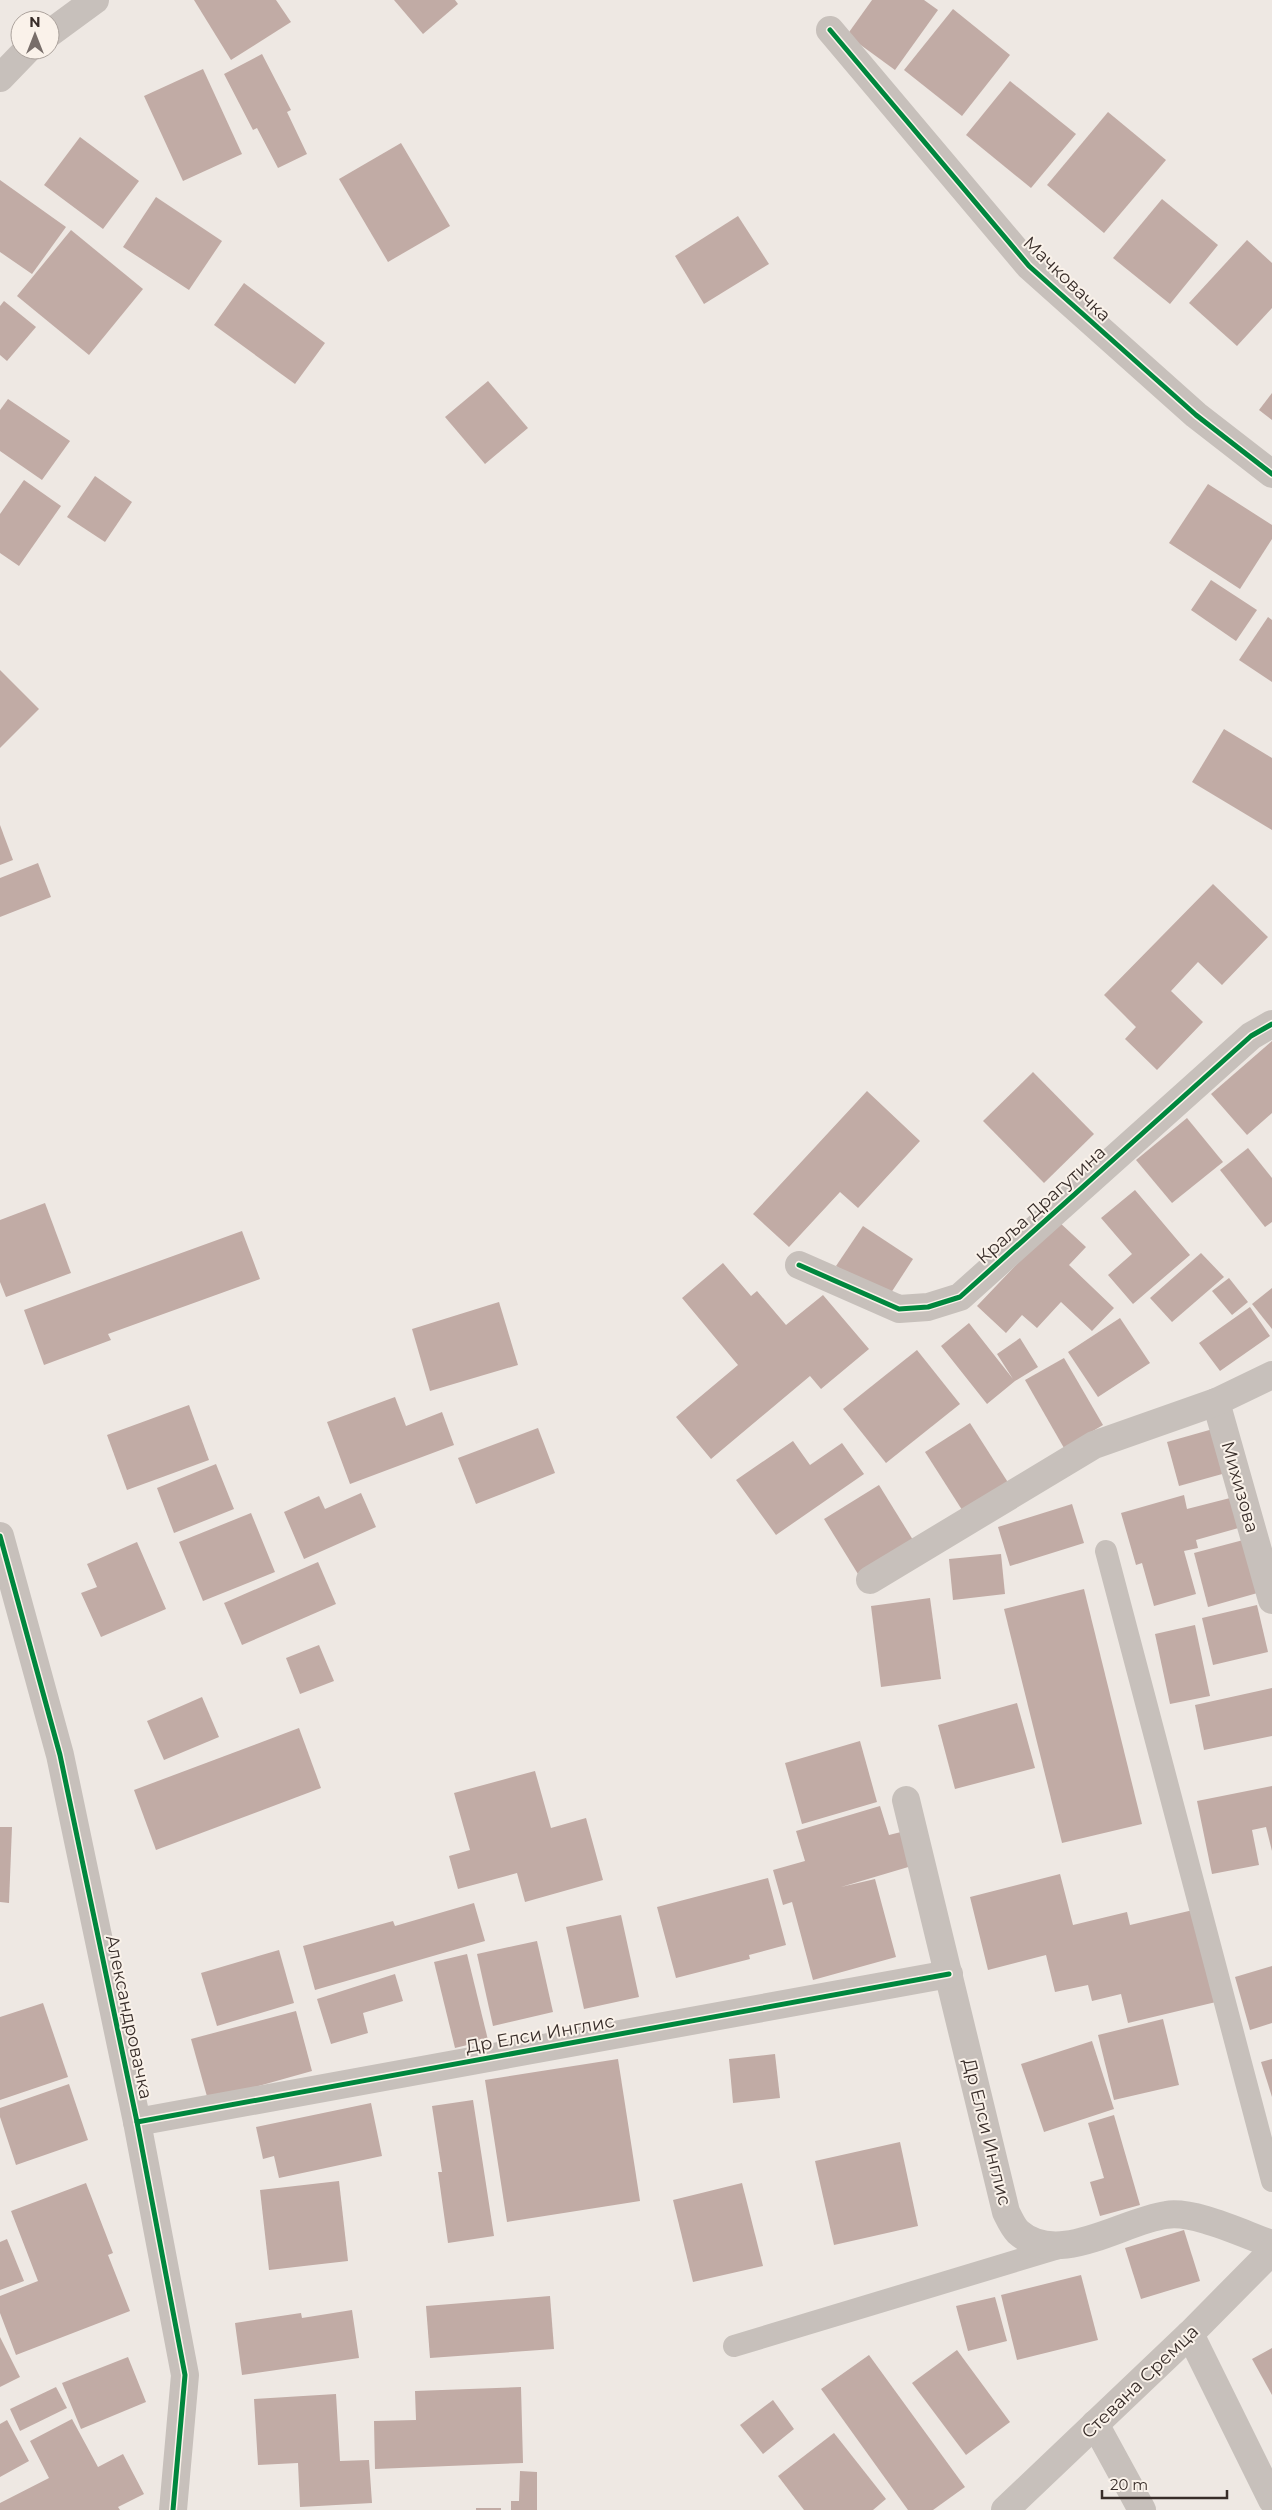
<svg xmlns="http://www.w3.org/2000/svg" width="1272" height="2510" font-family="Montserrat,sans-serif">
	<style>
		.building { fill: #c1aba5 }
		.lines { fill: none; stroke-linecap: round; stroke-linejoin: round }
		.service { stroke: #c7c0bb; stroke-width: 22 }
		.minor { stroke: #c7c0bb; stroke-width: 28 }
		.cycleway-casing { stroke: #faf2ea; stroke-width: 8 }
		.cycleway { stroke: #00873e; stroke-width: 5 }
		.labels { text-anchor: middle; stroke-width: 4; stroke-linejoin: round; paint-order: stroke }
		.street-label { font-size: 18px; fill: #382d29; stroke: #faf2ea }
	</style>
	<rect width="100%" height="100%" fill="#eee8e3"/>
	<g class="building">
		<polygon points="194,0 276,0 291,22 231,60"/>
		<polygon points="394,0 455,0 458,4 423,34"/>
		<polygon points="872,0 924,0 938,10 895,70 847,35"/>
		<polygon points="953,9 1010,55 962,116 904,70"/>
		<polygon points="262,54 291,110 287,112 307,154 278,168 257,128 253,130 224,74"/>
		<polygon points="203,69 242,154 183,181 144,96"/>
		<polygon points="1010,81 1076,134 1031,188 966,135"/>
		<polygon points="1108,112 1166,160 1104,233 1047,185"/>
		<polygon points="80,137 139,181 103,229 44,185"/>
		<polygon points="401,143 450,226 388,262 339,179"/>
		<polygon points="0,180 66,227 32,274 0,252"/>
		<polygon points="156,197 222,241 189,290 123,247"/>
		<polygon points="1162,199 1218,245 1170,304 1113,258"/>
		<polygon points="738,216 769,264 704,304 675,256"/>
		<polygon points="71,230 143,289 89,355 17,296"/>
		<polygon points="1247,240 1272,263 1272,308 1237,346 1189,303"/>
		<polygon points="244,283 325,343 295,384 214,325"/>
		<polygon points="4,301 36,327 7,361 0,355 0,306"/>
		<polygon points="488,381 528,428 485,464 445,417"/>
		<polygon points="1272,393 1272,420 1259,410"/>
		<polygon points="8,399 70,441 42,480 0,451 0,410"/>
		<polygon points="95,476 132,502 105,542 67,517"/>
		<polygon points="24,480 61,506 19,566 0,553 0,514"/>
		<polygon points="1208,484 1272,525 1272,539 1240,589 1169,543"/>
		<polygon points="1211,580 1257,610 1236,641 1191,610"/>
		<polygon points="1268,617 1272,620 1272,682 1239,660"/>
		<polygon points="0,670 39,709 0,748"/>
		<polygon points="1224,729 1272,758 1272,830 1192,782"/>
		<polygon points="0,825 13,860 0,865"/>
		<polygon points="38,863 51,897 0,917 0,878"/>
		<polygon points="1213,884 1268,937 1222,985 1198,962 1171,991 1203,1022 1157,1070 1125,1039 1136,1027 1104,995"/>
		<polygon points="1272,1041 1272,1113 1247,1135 1211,1094"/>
		<polygon points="1033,1072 1094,1134 1044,1183 983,1121"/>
		<polygon points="867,1091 920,1141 858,1208 840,1192 789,1247 753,1214"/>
		<polygon points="1187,1118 1223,1162 1172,1203 1136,1160"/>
		<polygon points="1248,1148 1272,1178 1272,1222 1265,1227 1220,1170"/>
		<polygon points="1135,1190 1190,1255 1133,1304 1108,1275 1132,1254 1101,1218"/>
		<polygon points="45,1203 71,1273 6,1297 0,1282 0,1220"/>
		<polygon points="1058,1221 1086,1247 1069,1265 1114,1308 1092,1331 1061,1302 1037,1328 1022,1315 1006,1333 977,1306"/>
		<polygon points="863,1226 913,1259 887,1299 836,1266"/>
		<polygon points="242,1231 260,1279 108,1334 111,1340 44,1365 24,1310"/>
		<polygon points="1201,1253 1224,1277 1172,1322 1150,1298"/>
		<polygon points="723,1263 751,1296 757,1291 786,1325 823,1295 869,1349 821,1389 810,1376 711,1459 676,1417 738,1365 682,1298"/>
		<polygon points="1229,1278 1248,1302 1232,1315 1212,1291"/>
		<polygon points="1272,1288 1272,1329 1252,1304"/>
		<polygon points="499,1302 518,1365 430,1391 412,1329"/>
		<polygon points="1250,1307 1270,1336 1220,1371 1199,1343"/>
		<polygon points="1120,1318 1150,1363 1098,1397 1068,1352"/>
		<polygon points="969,1323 1013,1379 997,1354 1020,1338 1038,1367 1015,1381 987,1404 941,1346"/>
		<polygon points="917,1350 960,1404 886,1463 843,1409"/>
		<polygon points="1064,1358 1103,1425 1064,1448 1025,1380"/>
		<polygon points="395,1397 406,1426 442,1412 454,1445 350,1484 327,1422"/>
		<polygon points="189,1405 209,1460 127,1490 107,1435"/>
		<polygon points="970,1423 1009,1484 964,1513 925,1452"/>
		<polygon points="1220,1427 1233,1471 1179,1486 1167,1442"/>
		<polygon points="538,1428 555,1473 476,1504 458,1458"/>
		<polygon points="793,1441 810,1465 842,1443 864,1474 776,1535 736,1480"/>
		<polygon points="216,1464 234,1509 174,1533 157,1488"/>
		<polygon points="879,1485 913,1540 858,1574 824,1519"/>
		<polygon points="361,1493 376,1527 304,1559 284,1512 319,1496 325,1509"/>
		<polygon points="1184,1495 1187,1509 1234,1497 1242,1527 1196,1540 1198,1548 1184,1551 1196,1594 1154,1606 1142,1563 1136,1565 1121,1513"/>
		<polygon points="1072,1504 1084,1543 1010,1566 998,1527"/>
		<polygon points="251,1513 275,1572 203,1601 179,1542"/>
		<polygon points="1247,1539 1261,1592 1208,1607 1194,1553"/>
		<polygon points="137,1542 166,1609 101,1637 81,1593 97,1587 87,1564"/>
		<polygon points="1001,1554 1005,1594 953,1600 949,1559"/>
		<polygon points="318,1562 336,1604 242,1645 224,1603"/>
		<polygon points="1084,1589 1142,1824 1062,1843 1004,1609"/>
		<polygon points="930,1598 941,1679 881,1687 871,1606"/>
		<polygon points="1257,1605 1268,1652 1213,1665 1202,1618"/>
		<polygon points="1195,1625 1210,1696 1170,1704 1155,1634"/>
		<polygon points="319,1645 334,1681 300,1694 286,1658"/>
		<polygon points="1272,1688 1272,1736 1204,1750 1195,1705"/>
		<polygon points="202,1697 219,1737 164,1760 147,1721"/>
		<polygon points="1017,1703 1035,1768 955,1789 938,1725"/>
		<polygon points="299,1728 321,1788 156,1850 134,1790"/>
		<polygon points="860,1741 877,1802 802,1824 785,1763"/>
		<polygon points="535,1771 551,1828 586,1818 603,1880 525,1902 517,1873 458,1889 449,1856 470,1850 454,1793"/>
		<polygon points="1272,1786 1272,1851 1266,1827 1252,1830 1259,1865 1212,1874 1197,1801"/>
		<polygon points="880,1806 889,1835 905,1831 915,1865 841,1887 875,1879 896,1957 813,1980 792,1902 783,1905 773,1870 805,1861 796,1831"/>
		<polygon points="0,1827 12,1827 9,1903 0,1902"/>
		<polygon points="1060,1874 1073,1925 1127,1912 1130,1925 1193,1910 1216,2002 1128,2023 1121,1994 1092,2001 1088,1985 1055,1992 1046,1955 988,1970 970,1897"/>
		<polygon points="768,1878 786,1945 749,1955 750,1959 676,1978 657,1907"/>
		<polygon points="474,1903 485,1941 315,1990 303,1946 393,1921 395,1926"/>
		<polygon points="621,1915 639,1997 584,2009 566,1927"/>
		<polygon points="537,1941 553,2012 493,2026 477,1954"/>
		<polygon points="279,1950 294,2003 217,2026 201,1973"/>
		<polygon points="467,1954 488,2040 455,2048 434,1962"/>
		<polygon points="1272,1966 1272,2023 1250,2030 1235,1977"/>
		<polygon points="395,1974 403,2001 363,2013 368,2033 331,2044 317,1999"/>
		<polygon points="43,2003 68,2077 0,2100 0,2017"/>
		<polygon points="296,2011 312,2071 208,2100 191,2039"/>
		<polygon points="1163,2019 1179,2085 1114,2100 1098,2035"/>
		<polygon points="1092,2041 1114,2109 1044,2132 1021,2064"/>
		<polygon points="775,2054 780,2098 733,2103 729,2059"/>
		<polygon points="618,2059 640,2201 507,2222 485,2080"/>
		<polygon points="1272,2059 1272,2097 1261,2062"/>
		<polygon points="69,2084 88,2140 16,2165 0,2117 0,2108"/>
		<polygon points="473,2100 494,2236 448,2243 438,2172 442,2172 432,2106"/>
		<polygon points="371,2103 382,2156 279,2178 274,2156 263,2159 256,2127"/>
		<polygon points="1114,2115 1140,2205 1100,2216 1090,2182 1104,2178 1088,2123"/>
		<polygon points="900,2142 918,2226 834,2245 815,2161"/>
		<polygon points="339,2181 348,2261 269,2270 260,2190"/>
		<polygon points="86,2183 113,2253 108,2255 130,2311 16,2355 0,2313 0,2296 38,2281 11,2211"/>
		<polygon points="742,2183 763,2266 693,2282 673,2200"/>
		<polygon points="1184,2230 1200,2281 1141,2299 1125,2248"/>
		<polygon points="7,2239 24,2281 0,2290 0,2242"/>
		<polygon points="1081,2275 1098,2340 1017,2360 1001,2295"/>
		<polygon points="550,2296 554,2349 430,2358 426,2306"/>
		<polygon points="995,2297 1007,2341 968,2351 956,2306"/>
		<polygon points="352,2310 359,2358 242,2375 235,2323 301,2313 302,2318"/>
		<polygon points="0,2337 20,2377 0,2387"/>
		<polygon points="1272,2348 1272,2395 1252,2359"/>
		<polygon points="957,2350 1010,2422 966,2455 912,2383"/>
		<polygon points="869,2355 965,2487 933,2510 908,2510 821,2389"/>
		<polygon points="128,2357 146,2402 81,2429 62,2383"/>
		<polygon points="56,2387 67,2408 20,2431 10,2409"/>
		<polygon points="521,2387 523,2463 375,2469 374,2421 416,2420 415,2391"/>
		<polygon points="336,2394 340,2461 369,2460 372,2503 300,2507 298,2463 258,2465 254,2399"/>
		<polygon points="773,2400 794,2429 763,2454 740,2425"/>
		<polygon points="72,2419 98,2467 123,2454 144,2494 118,2507 120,2510 0,2510 0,2503 49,2478 30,2441"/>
		<polygon points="7,2420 29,2461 0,2477 0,2424"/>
		<polygon points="834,2433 886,2499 873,2510 804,2510 778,2476"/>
		<polygon points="520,2471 537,2472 537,2510 511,2510 511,2501 519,2501"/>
		<rect x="476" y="2508" width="25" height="2"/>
	</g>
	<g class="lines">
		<g class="service">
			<polyline points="1106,1551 1272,2181"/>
			<polyline points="734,2346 1062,2247"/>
		</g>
		<g class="minor">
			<polyline points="830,30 1029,266 1196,415 1272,474"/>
			<polyline points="50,33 95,0"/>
			<polyline points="0,78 27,50"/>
			<polyline points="799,1265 899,1309 928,1307 960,1297 1251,1036 1272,1024"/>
			<polyline points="1216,1402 1272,1600"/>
			<polyline points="0,1536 60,1755 137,2122 185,2375 173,2510"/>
			<polyline points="870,1580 1094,1445 1216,1402 1272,1375"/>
			<path d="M906,1800L1006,2212C1009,2218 1013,2227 1018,2232C1058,2268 1122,2221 1166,2215C1194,2210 1245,2235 1272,2244"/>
			<polyline points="137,2122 949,1974"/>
			<polyline points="1190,2334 1272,2500"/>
			<polyline points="1095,2424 1142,2510"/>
			<polyline points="1005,2510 1190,2334 1272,2251"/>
		</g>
		<defs>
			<g id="cycleway">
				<polyline points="830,30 1029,266 1196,415 1272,474"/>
				<polyline points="799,1265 899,1309 928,1307 960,1297 1251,1036 1272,1024"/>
				<polyline points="0,1536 60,1755 137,2122 185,2375 173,2510"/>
				<polyline points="137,2122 949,1974"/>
			</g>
		</defs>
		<use href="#cycleway" class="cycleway-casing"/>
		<use href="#cycleway" class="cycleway"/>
	</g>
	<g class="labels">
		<g class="street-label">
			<text transform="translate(1067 279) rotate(44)" y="6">Мачковачка</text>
			<text transform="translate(1041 1205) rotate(-42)" y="6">Краља Драгутина</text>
			<text transform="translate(1240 1487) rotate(74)" y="6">Михизова</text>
			<text transform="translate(129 2017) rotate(78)" y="6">Александровачка</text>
			<text transform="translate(540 2034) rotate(-10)" y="6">Др Елси Инглис</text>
			<text transform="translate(987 2132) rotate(76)" y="6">Др Елси Инглис</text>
			<text transform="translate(1140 2382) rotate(-44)" y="6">Стевана Сремца</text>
		</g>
	</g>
	<g transform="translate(35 35)"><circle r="24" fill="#faf2ea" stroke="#aca39d"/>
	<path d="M0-4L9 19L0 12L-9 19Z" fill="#786e6a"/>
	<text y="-8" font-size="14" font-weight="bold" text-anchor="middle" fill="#382d29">N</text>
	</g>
	<path d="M1102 2490v8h125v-8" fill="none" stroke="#382d29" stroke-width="2.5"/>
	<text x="1110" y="2490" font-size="15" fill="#382d29" stroke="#faf2ea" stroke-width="4" paint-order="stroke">20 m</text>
</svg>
